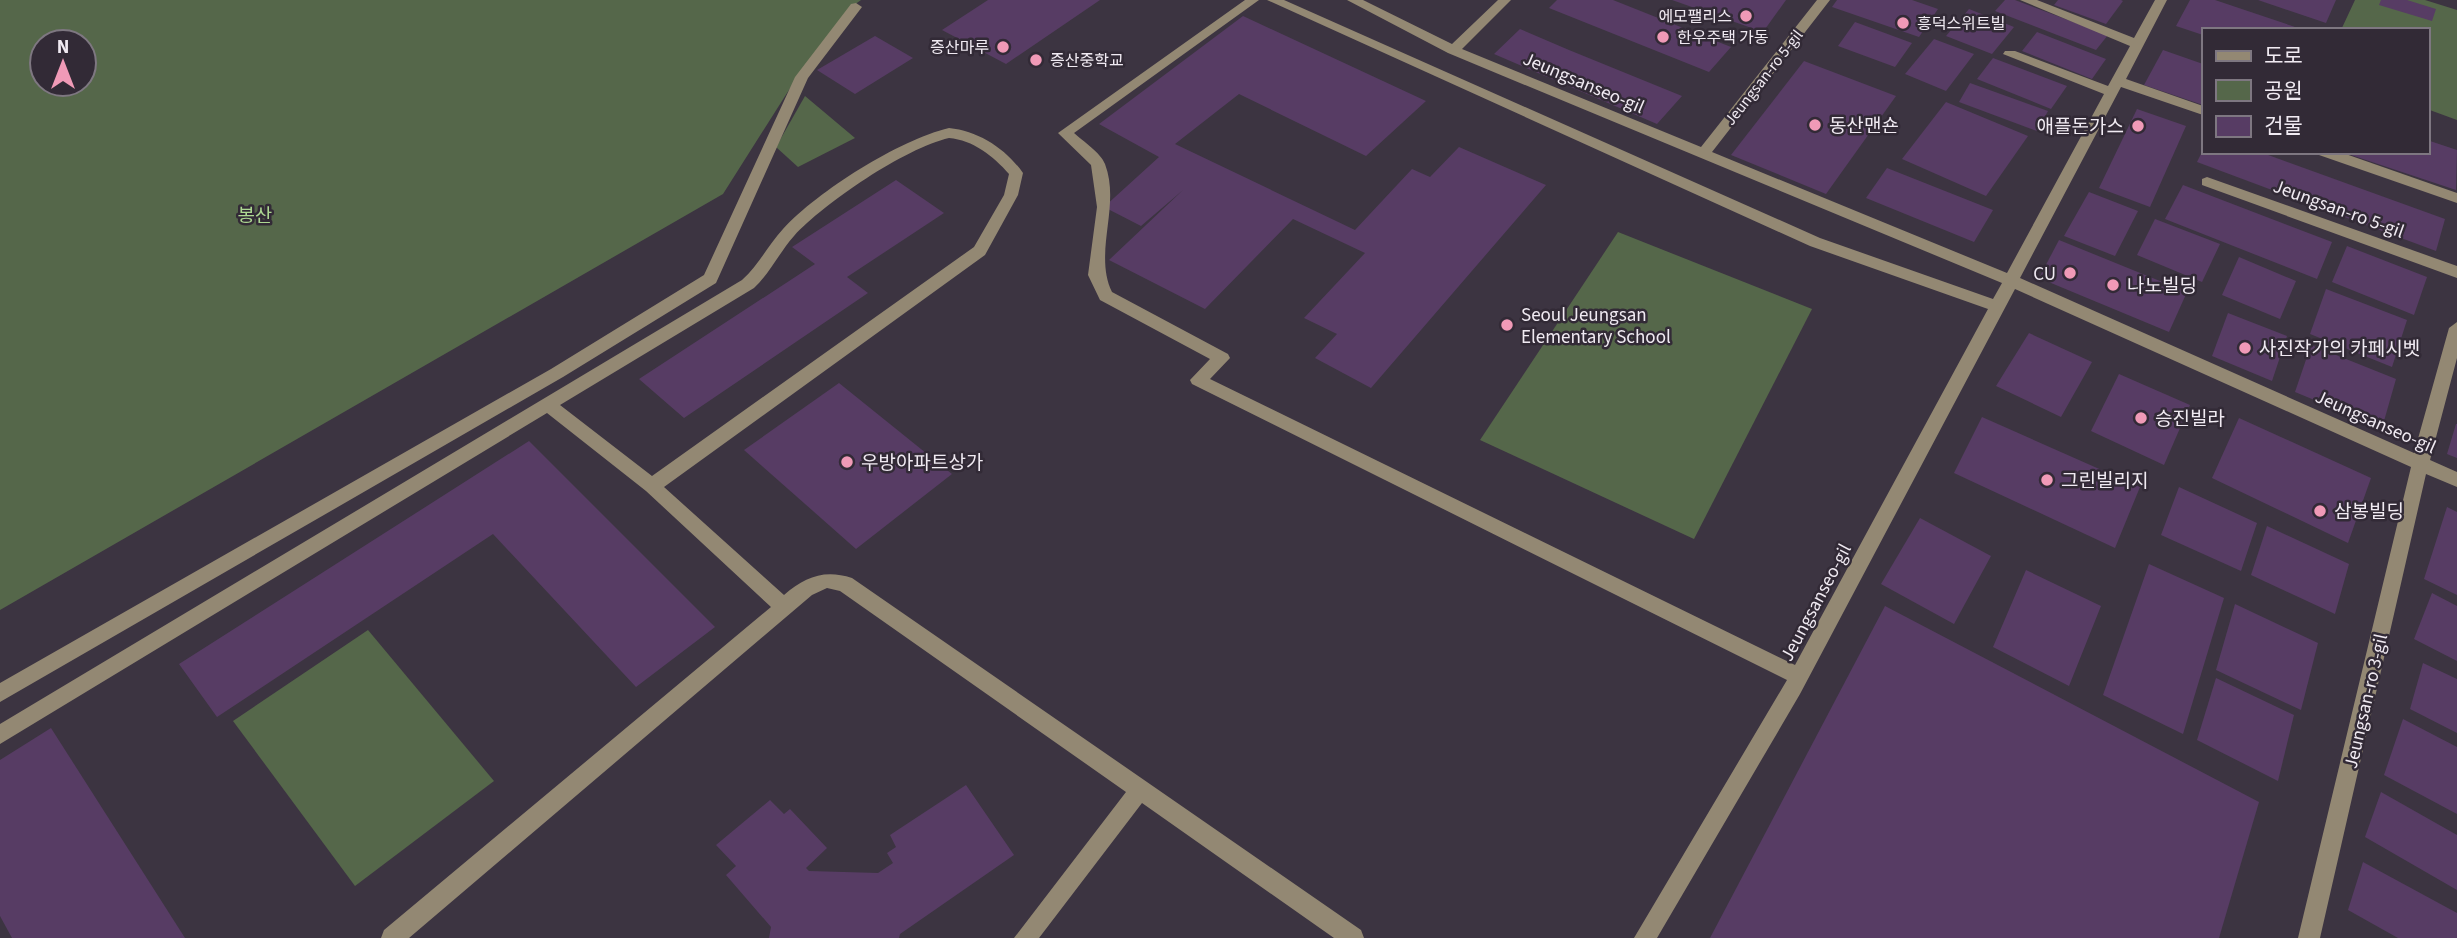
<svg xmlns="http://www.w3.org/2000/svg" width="2457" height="938" font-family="'Source Sans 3','Noto Sans KR',sans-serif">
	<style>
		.green { fill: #55674a; fill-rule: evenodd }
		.building { fill: #573c64 }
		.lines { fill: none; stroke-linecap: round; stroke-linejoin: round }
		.minor { fill: #938873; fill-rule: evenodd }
		.poi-dot { fill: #f09ab7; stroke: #322a36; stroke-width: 2.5 }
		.labels { text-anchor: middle; stroke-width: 5; stroke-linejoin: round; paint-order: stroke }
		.far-poi-label { font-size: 16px; fill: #f0eaf2; stroke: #322a36; text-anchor: start }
		.far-street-label { font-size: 16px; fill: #f0eaf2; stroke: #322a36 }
		.street-label { font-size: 19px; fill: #f0eaf2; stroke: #322a36 }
		.poi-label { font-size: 19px; fill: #f0eaf2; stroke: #322a36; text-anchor: start }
		.park-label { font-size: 19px; fill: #add892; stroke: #322a36 }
	</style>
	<rect width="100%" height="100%" fill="#3c3441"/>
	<g class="green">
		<path d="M0,0H861L850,8L794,82L723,194L0,610ZM42,42H84V84H42Z"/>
		<polygon points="2355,0 2425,0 2457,10 2457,120 2427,109 2427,30 2341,30"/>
		<polygon points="805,96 855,138 798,167 776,147"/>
		<polygon points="1618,232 1812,309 1694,539 1480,440"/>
		<polygon points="368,630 494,781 355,886 233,721"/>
	</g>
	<g class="building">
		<polygon points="988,0 1100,0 1006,64 942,30"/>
		<polygon points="1557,0 1613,0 1731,47 1709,72 1549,8"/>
		<polygon points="1672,0 1786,0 1763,32"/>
		<polygon points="1837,0 1912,0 1938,9 1919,37 1832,7"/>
		<polygon points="2005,0 2015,0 2108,35 2096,50 1995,11"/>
		<polygon points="2058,0 2121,0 2123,1 2106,24 2054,5"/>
		<polygon points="2190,0 2215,0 2304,30 2203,30 2203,35 2176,26"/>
		<polygon points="2258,0 2336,0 2326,23"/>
		<polygon points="2381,0 2407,0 2436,9 2432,21 2379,5"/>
		<polygon points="1969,9 2014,27 1992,54 1946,36"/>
		<polygon points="1243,16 1426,101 1366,156 1239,94 1175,144 1355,230 1412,169 1430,177 1459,147 1546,185 1371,388 1315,358 1337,334 1304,318 1365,253 1293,219 1205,309 1109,260 1183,190 1141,226 1104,207 1159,157 1099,124"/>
		<polygon points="1855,22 1912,43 1895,67 1838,46"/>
		<polygon points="1520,29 1569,50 1682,96 1657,124 1494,54"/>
		<polygon points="2037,32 2106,59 2092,79 2022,51"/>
		<polygon points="875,36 913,58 855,94 817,70"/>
		<polygon points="1934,39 1974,54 1946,91 1905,74"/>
		<polygon points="2163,50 2203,64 2203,105 2144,85"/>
		<polygon points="1993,58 2067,86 2051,109 1977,79"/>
		<polygon points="1804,61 1896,96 1826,194 1731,155"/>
		<polygon points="1970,83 2048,111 2037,131 1959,102"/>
		<polygon points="1946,102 2028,136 1986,196 1902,159"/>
		<polygon points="2137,109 2186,126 2150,207 2099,188"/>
		<polygon points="2427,140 2457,150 2456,190 2345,153 2427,152"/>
		<polygon points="2202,152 2260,152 2445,219 2436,251 2197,162"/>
		<polygon points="1887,168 1993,210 1974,242 1866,198"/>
		<polygon points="896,180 944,213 847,277 868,293 684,418 639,379 815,264 792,247"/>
		<polygon points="2183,185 2332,242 2317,279 2165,219"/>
		<polygon points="2089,192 2138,211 2115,256 2064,236"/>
		<polygon points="2155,219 2220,244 2202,282 2137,255"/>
		<polygon points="2059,240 2187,292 2169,332 2039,278"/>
		<polygon points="2347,246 2427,277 2414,315 2332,282"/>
		<polygon points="2239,257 2296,281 2280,319 2222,295"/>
		<polygon points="2326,289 2407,320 2392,367 2310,334"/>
		<polygon points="2228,313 2287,336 2272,381 2212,356"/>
		<polygon points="2029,333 2092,362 2061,417 1996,386"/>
		<polygon points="2311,345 2396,379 2382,428 2295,392"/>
		<polygon points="2119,374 2190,405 2164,465 2091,431"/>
		<polygon points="839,383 952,474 856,549 744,450"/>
		<polygon points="1982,417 2140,487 2115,548 1954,473"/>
		<polygon points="2239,418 2371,478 2348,543 2212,478"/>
		<polygon points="2456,424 2457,424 2457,458 2447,454"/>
		<polygon points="529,441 715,627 636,687 493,534 217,717 179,664"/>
		<polygon points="2179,487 2257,523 2241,571 2161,535"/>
		<polygon points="2447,507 2457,512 2457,595 2424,579"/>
		<polygon points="1920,518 1991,556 1954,624 1881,584"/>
		<polygon points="2267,526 2349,564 2335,614 2251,575"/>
		<polygon points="2149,564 2224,598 2183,734 2103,695"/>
		<polygon points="2026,570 2101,606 2069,686 1993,647"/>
		<polygon points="2432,593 2457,606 2457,661 2414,639"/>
		<polygon points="2235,604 2318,643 2301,710 2216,670"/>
		<polygon points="1885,606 2259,802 2219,938 1710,938"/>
		<polygon points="2423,663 2457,679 2457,733 2410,709"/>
		<polygon points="2216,678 2294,715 2278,781 2197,740"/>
		<polygon points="2403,719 2457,747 2457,814 2384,775"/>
		<polygon points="51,728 185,938 12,938 0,916 0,760"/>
		<polygon points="966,785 1014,855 900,934 899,938 769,938 771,927 726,875 736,866 716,845 770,800 784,814 790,809 827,848 806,868 809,871 878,873 893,863 887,853 896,847 890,835"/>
		<polygon points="2381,792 2457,835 2457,890 2365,837"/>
		<polygon points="2363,862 2457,913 2457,938 2398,938 2348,910"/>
	</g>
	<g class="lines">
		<g class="minor">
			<path d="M1245,0H1259L1074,133C1083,141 1101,153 1105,164C1121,206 1093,253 1112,292L1228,354L1230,358L1210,379L1795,665L1988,309L1810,246L1267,0H1284L1820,238L1993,299L2002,283L1448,53L1347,0H1363L1452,44L1498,0H1511L1462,49L1701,147L1817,0H1830L1712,152L2007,273L2104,94L2003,54L2005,51H2015L2108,86L2130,46L2020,0H2037L2134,38L2155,0H2167L2126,79L2203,106V115L2121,87L2020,278L2414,453L2449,328L2457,322V358L2430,460L2457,472V487L2426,474L2320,938H2298L2411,467L2015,289L1800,694L1657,938H1634L1787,680L1192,384L1190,380L1210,359L1100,300L1088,275L1097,207L1091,165L1058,133Z"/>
			<polygon points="856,3 862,7 808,78 716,283 563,377 0,702 0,683 551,369 704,275 795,77 851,4"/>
			<path d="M949,128C979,131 1006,149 1023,173L1018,195L985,255L664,487L784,595C805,577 824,569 852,578L1361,930L1364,938H1334L1142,803L1039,938H1014L1126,792L840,591L827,588L812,595L409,938H381L384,930L771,607L646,491L547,413L0,744V724L742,280C759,265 768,245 783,229C818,191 899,140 949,128ZM949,138C973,140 993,156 1009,174L1004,195L974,247L652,476L560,405L754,288C770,273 779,253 794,236C824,203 905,148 949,138Z"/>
			<polygon points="2317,152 2340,152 2457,193 2457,203 2319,155"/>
			<polygon points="2207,177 2457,266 2457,278 2202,185 2202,179"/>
		</g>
	</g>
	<g class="poi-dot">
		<circle cx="1746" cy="16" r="7"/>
		<circle cx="1903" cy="23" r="7"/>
		<circle cx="1663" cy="37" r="7"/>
		<circle cx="1003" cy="47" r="7"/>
		<circle cx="1036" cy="60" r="7"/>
		<circle cx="1815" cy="125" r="7"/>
		<circle cx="2138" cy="126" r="7"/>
		<circle cx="2070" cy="273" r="7"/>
		<circle cx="2113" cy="285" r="7"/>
		<circle cx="1507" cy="325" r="7"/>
		<circle cx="2245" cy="348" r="7"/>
		<circle cx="2141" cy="418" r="7"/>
		<circle cx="847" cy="462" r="7"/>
		<circle cx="2047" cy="480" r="7"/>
		<circle cx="2320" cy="511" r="7"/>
	</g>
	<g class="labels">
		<g class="far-poi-label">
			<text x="1732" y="22" text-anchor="end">에모팰리스</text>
			<text x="1917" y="29">흥덕스위트빌</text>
			<text x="1677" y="43">한우주택 가동</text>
			<text x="989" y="53" text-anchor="end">증산마루</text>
			<text x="1050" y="66">증산중학교</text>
		</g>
		<g class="far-street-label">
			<text transform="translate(1763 77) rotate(-52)" y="6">Jeungsan-ro 5-gil</text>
		</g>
		<g class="street-label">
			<text transform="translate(1584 82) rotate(23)" y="7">Jeungsanseo-gil</text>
			<text transform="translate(2339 208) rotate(20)" y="7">Jeungsan-ro 5-gil</text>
			<text transform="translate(2376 421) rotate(24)" y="7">Jeungsanseo-gil</text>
			<text transform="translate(1815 602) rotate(-62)" y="7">Jeungsanseo-gil</text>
			<text transform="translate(2365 701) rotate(-77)" y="7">Jeungsan-ro 3-gil</text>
		</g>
		<g class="poi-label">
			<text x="1829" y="132">동산맨숀</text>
			<text x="2124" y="133" text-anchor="end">애플돈가스</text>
			<text x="2056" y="280" text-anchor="end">CU</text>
			<text x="2127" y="292">나노빌딩</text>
			<text x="1521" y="321">Seoul Jeungsan<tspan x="1521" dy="22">Elementary School</tspan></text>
			<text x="2259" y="355">사진작가의 카페시벳</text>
			<text x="2155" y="425">승진빌라</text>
			<text x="861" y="469">우방아파트상가</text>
			<text x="2061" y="487">그린빌리지</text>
			<text x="2334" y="518">삼봉빌딩</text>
		</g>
		<g class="park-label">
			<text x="255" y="222">봉산</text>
		</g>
	</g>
	<rect x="2202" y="28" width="228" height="126" fill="#322a36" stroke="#7e7781" stroke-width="2"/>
	<rect x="2216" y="51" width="35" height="10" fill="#938873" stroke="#7e7781" stroke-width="2"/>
	<text x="2264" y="63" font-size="21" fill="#f0eaf2">도로</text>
	<rect x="2216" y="80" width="35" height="21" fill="#55674a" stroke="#7e7781" stroke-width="2"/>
	<text x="2264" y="98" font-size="21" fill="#f0eaf2">공원</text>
	<rect x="2216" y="116" width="35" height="21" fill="#573c64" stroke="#7e7781" stroke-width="2"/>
	<text x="2264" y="133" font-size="21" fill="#f0eaf2">건물</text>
	<g transform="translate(63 63)"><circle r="33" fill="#322a36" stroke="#7e7781" stroke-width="2"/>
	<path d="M0-5L12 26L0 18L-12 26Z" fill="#f09ab7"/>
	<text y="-10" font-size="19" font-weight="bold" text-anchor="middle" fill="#f0eaf2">N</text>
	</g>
</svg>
